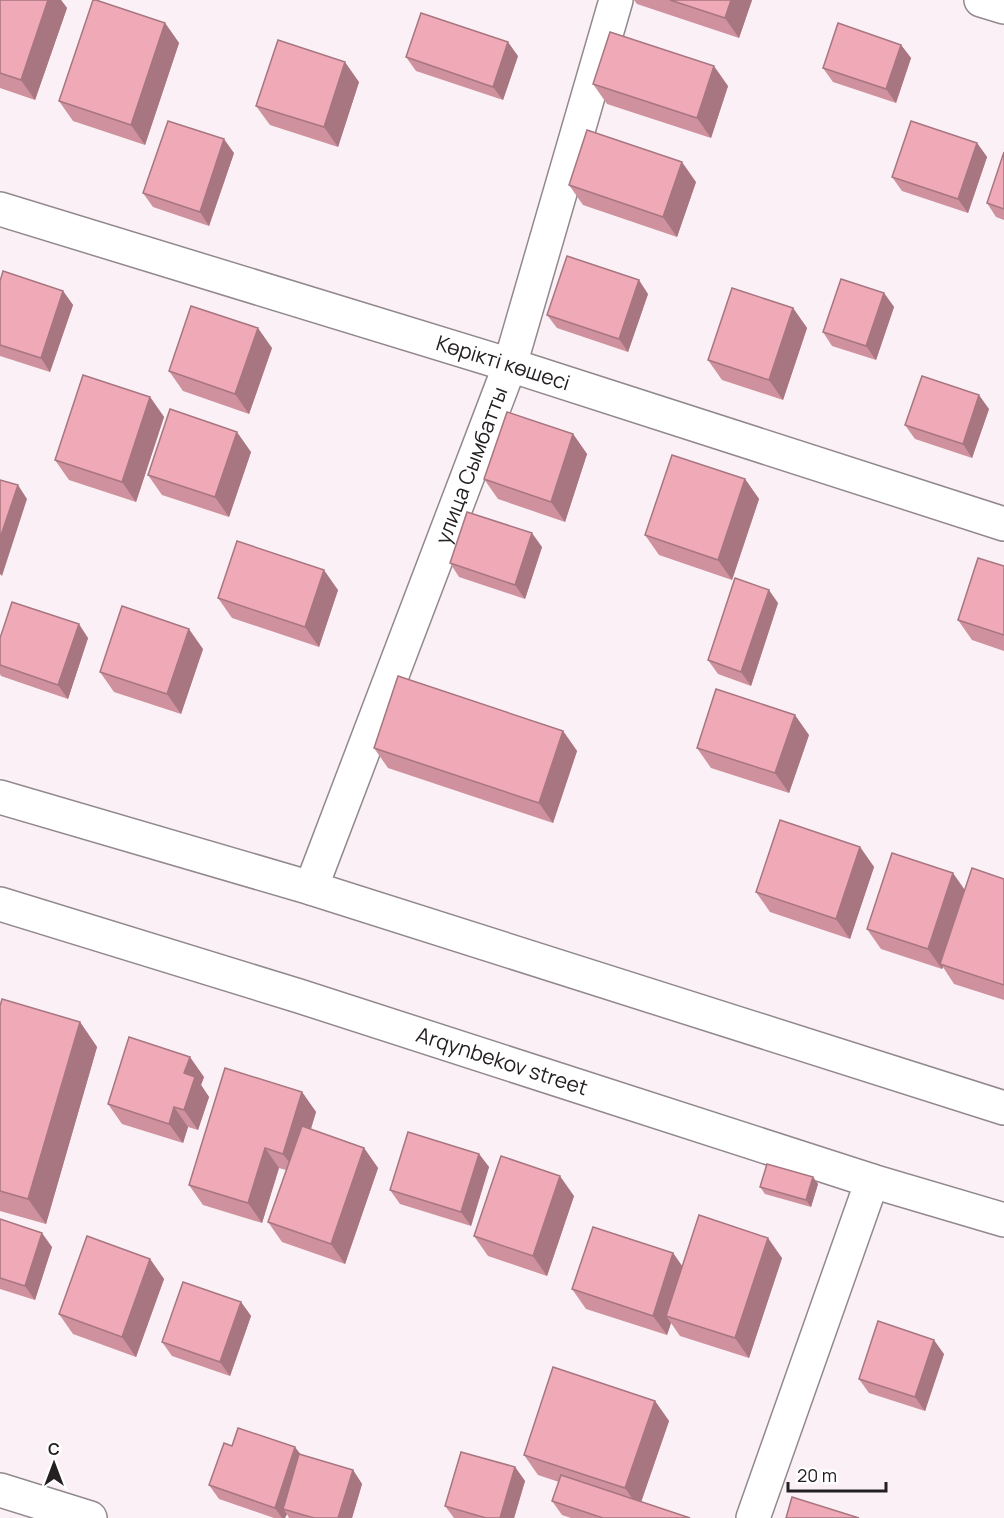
<svg xmlns="http://www.w3.org/2000/svg" width="1004" height="1518" font-family="Manrope,sans-serif">
	<style>
		.lines { fill: none; stroke-linecap: round; stroke-linejoin: round }
		.minor-casing { stroke: #92898e; stroke-width: 36 }
		.primary-casing { stroke: #92898e; stroke-width: 36 }
		.minor { stroke: #fff; stroke-width: 33 }
		.primary { stroke: #fff; stroke-width: 33 }
		.wall { fill: #ce919d }
		.shaded-wall { fill: #a77680 }
		.building { fill: #efa9b7; stroke: #a77680; stroke-width: 1.5 }
		.labels { text-anchor: middle; stroke-width: 4.5; stroke-linejoin: round; paint-order: stroke }
		.street-label { font-size: 21px; fill: #242022; stroke: #fff }
	</style>
	<rect width="100%" height="100%" fill="#fbf0f6"/>
	<g class="lines">
		<defs>
			<g id="minor">
				<polyline points="981,0 1004,7"/>
				<path id="s1" d="M0,209L510,365L1004,524"/>
				<path id="s2" d="M311,888L510,365L616,0"/>
				<polyline points="0,1490 90,1518"/>
				<polyline points="753,1518 872,1181"/>
			</g>
			<g id="primary">
				<polyline points="0,797 311,888 1004,1108"/>
				<path id="s3" d="M0,904L299,996L872,1181L1004,1220"/>
			</g>
		</defs>
		<use href="#minor" class="minor-casing"/>
		<use href="#primary" class="primary-casing"/>
		<use href="#minor" class="minor"/>
		<use href="#primary" class="primary"/>
	</g>
	<g class="wall">
		<polygon points="0,0 61,0 67,8 35,100 0,88"/>
		<polygon points="634,0 752,0 739,38 637,4"/>
		<polygon points="165,23 179,43 145,145 73,121 59,101"/>
		<polygon points="901,45 911,58 896,103 833,82 823,68"/>
		<polygon points="518,56 503,100 416,71 406,57"/>
		<polygon points="359,82 338,147 270,125 256,106"/>
		<polygon points="593,84 728,86 711,138 607,104"/>
		<polygon points="977,143 987,157 968,213 902,191 892,177"/>
		<polygon points="1004,152 1004,220 996,217 987,203"/>
		<polygon points="234,153 209,226 153,207 143,193"/>
		<polygon points="696,182 677,237 583,205 569,185"/>
		<polygon points="0,281 63,291 73,305 50,372 0,356"/>
		<polygon points="884,293 894,307 876,360 832,346 823,332"/>
		<polygon points="648,294 628,352 557,328 547,315"/>
		<polygon points="793,308 807,328 783,400 722,380 708,360"/>
		<polygon points="272,348 249,414 183,391 169,371"/>
		<polygon points="150,397 164,417 136,502 69,480 55,460"/>
		<polygon points="989,409 972,458 915,439 905,425"/>
		<polygon points="573,434 587,454 565,522 498,499 484,479"/>
		<polygon points="251,452 229,517 162,495 148,475"/>
		<polygon points="745,479 759,499 732,580 659,555 645,535"/>
		<polygon points="542,547 525,599 459,577 450,563"/>
		<polygon points="1004,566 1004,651 972,640 958,620"/>
		<polygon points="338,590 319,647 232,618 218,598"/>
		<polygon points="778,603 751,686 718,674 708,660"/>
		<polygon points="0,638 88,638 68,699 1,676 0,674"/>
		<polygon points="203,649 181,714 114,692 100,672"/>
		<polygon points="563,731 577,751 553,823 388,768 374,748"/>
		<polygon points="809,735 789,793 711,768 697,748"/>
		<polygon points="860,847 874,867 850,939 770,912 756,892"/>
		<polygon points="1004,879 1004,1000 954,984 943,967 942,969 881,949 867,929 965,890"/>
		<polygon points="0,1006 80,1022 97,1047 46,1224 0,1211"/>
		<polygon points="204,1077 201,1085 209,1097 198,1130 188,1127 183,1143 122,1124 108,1104"/>
		<polygon points="302,1092 316,1112 311,1129 364,1148 378,1168 345,1264 282,1242 268,1222 286,1170 279,1168 262,1223 203,1205 189,1185"/>
		<polygon points="479,1154 489,1167 471,1226 400,1204 390,1190"/>
		<polygon points="813,1177 818,1184 811,1207 765,1194 760,1187"/>
		<polygon points="574,1196 547,1276 488,1256 474,1236"/>
		<polygon points="0,1219 52,1247 35,1300 0,1289"/>
		<polygon points="673,1253 682,1266 782,1258 749,1358 680,1336 671,1323 667,1335 586,1309 572,1289"/>
		<polygon points="150,1259 164,1279 136,1357 73,1334 59,1314"/>
		<polygon points="241,1302 251,1316 230,1376 172,1356 162,1342"/>
		<polygon points="944,1354 925,1411 869,1393 859,1379"/>
		<polygon points="655,1401 669,1421 641,1502 690,1518 571,1518 562,1515 552,1501 559,1482 538,1475 524,1455"/>
		<polygon points="232,1446 301,1455 353,1470 362,1484 352,1518 289,1518 287,1514 285,1518 274,1518 219,1499 209,1485"/>
		<polygon points="515,1467 525,1481 514,1518 454,1518 445,1506"/>
	</g>
	<g class="shaded-wall">
		<polygon points="48,0 61,0 67,8 35,100 21,80"/>
		<polygon points="731,0 752,0 739,38 725,18"/>
		<polygon points="165,23 179,43 145,145 131,125"/>
		<polygon points="508,42 518,56 503,100 493,87"/>
		<polygon points="901,45 911,58 896,103 886,89"/>
		<polygon points="345,62 359,82 338,147 324,127"/>
		<polygon points="714,66 728,86 711,138 697,118"/>
		<polygon points="224,139 234,153 209,226 200,212"/>
		<polygon points="977,143 987,157 968,213 958,199"/>
		<polygon points="682,162 696,182 677,237 663,217"/>
		<polygon points="639,280 648,294 628,352 619,339"/>
		<polygon points="63,291 73,305 50,372 41,358"/>
		<polygon points="884,293 894,307 876,360 866,346"/>
		<polygon points="793,308 807,328 783,400 769,380"/>
		<polygon points="258,328 272,348 249,414 235,394"/>
		<polygon points="979,395 989,409 972,458 963,444"/>
		<polygon points="150,397 164,417 136,502 122,482"/>
		<polygon points="237,432 251,452 229,517 215,497"/>
		<polygon points="573,434 587,454 565,522 551,502"/>
		<polygon points="745,479 759,499 732,580 718,560"/>
		<polygon points="18,485 27,499 2,576 0,574 0,538"/>
		<polygon points="532,533 542,547 525,599 515,585"/>
		<polygon points="324,570 338,590 319,647 305,627"/>
		<polygon points="769,590 778,603 751,686 741,672"/>
		<polygon points="79,624 88,638 68,699 58,685"/>
		<polygon points="189,629 203,649 181,714 167,694"/>
		<polygon points="795,715 809,735 789,793 775,773"/>
		<polygon points="563,731 577,751 553,823 539,803"/>
		<polygon points="860,847 874,867 850,939 836,919"/>
		<polygon points="953,873 967,893 940,964 943,967 942,969 928,949"/>
		<polygon points="80,1022 97,1047 46,1224 28,1199"/>
		<polygon points="190,1057 204,1077 201,1085 209,1097 198,1130 184,1110 184,1073"/>
		<polygon points="302,1092 316,1112 297,1173 283,1154"/>
		<polygon points="174,1107 188,1127 183,1143 169,1124"/>
		<polygon points="265,1148 279,1168 262,1223 248,1203"/>
		<polygon points="364,1148 378,1168 345,1264 331,1244"/>
		<polygon points="479,1154 489,1167 471,1226 461,1212"/>
		<polygon points="560,1176 574,1196 547,1276 533,1256"/>
		<polygon points="813,1177 818,1184 811,1207 806,1200"/>
		<polygon points="42,1233 52,1247 35,1300 25,1286"/>
		<polygon points="768,1238 782,1258 749,1358 735,1338"/>
		<polygon points="673,1253 687,1273 666,1316 671,1323 667,1335 653,1316"/>
		<polygon points="150,1259 164,1279 136,1357 122,1337"/>
		<polygon points="241,1302 251,1316 230,1376 220,1362"/>
		<polygon points="934,1340 944,1354 925,1411 915,1397"/>
		<polygon points="655,1401 669,1421 639,1508 625,1488"/>
		<polygon points="295,1447 305,1460 283,1509 287,1514 285,1518 282,1518 275,1508"/>
		<polygon points="515,1467 525,1481 514,1518 500,1518"/>
		<polygon points="353,1470 362,1484 352,1518 338,1518"/>
	</g>
	<g class="building">
		<polygon points="0,0 48,0 21,80 0,73"/>
		<polygon points="93,0 96,0 165,23 131,125 59,101"/>
		<polygon points="670,0 731,0 725,18"/>
		<polygon points="421,13 508,42 493,87 406,57"/>
		<polygon points="838,23 901,45 886,89 823,68"/>
		<polygon points="610,32 714,66 697,118 593,84"/>
		<polygon points="278,40 345,62 324,127 256,106"/>
		<polygon points="168,121 224,139 200,212 143,193"/>
		<polygon points="911,121 977,143 958,199 892,177"/>
		<polygon points="587,130 682,162 663,217 569,185"/>
		<polygon points="1004,152 1004,209 987,203"/>
		<polygon points="567,256 639,280 619,339 547,315"/>
		<polygon points="3,271 63,291 41,358 0,345 0,281"/>
		<polygon points="841,279 884,293 866,346 823,332"/>
		<polygon points="732,288 793,308 769,380 708,360"/>
		<polygon points="191,306 258,328 235,394 169,371"/>
		<polygon points="83,375 150,397 122,482 55,460"/>
		<polygon points="922,376 979,395 963,444 905,425"/>
		<polygon points="170,409 237,432 215,497 148,475"/>
		<polygon points="507,412 573,434 551,502 484,479"/>
		<polygon points="672,455 745,479 718,560 645,535"/>
		<polygon points="0,480 18,485 0,538"/>
		<polygon points="467,512 532,533 515,585 450,563"/>
		<polygon points="237,541 324,570 305,627 218,598"/>
		<polygon points="978,558 1004,566 1004,635 958,620"/>
		<polygon points="735,578 769,590 741,672 708,660"/>
		<polygon points="12,602 79,624 58,685 0,665 0,638"/>
		<polygon points="122,606 189,629 167,694 100,672"/>
		<polygon points="398,676 563,731 539,803 374,748"/>
		<polygon points="716,689 795,715 775,773 697,748"/>
		<polygon points="780,820 860,847 836,919 756,892"/>
		<polygon points="892,853 953,873 928,949 867,929"/>
		<polygon points="972,868 1004,879 1004,985 940,964"/>
		<polygon points="2,999 80,1022 28,1199 0,1191 0,1006"/>
		<polygon points="129,1037 190,1057 184,1073 195,1077 184,1110 174,1107 169,1124 108,1104"/>
		<polygon points="225,1068 302,1092 283,1154 265,1148 248,1203 189,1185"/>
		<polygon points="302,1126 364,1148 331,1244 268,1222"/>
		<polygon points="408,1132 479,1154 461,1212 390,1190"/>
		<polygon points="501,1156 560,1176 533,1256 474,1236"/>
		<polygon points="767,1164 813,1177 806,1200 760,1187"/>
		<polygon points="699,1215 768,1238 735,1338 666,1316"/>
		<polygon points="0,1219 42,1233 25,1286 0,1278"/>
		<polygon points="593,1227 673,1253 653,1316 572,1289"/>
		<polygon points="87,1236 150,1259 122,1337 59,1314"/>
		<polygon points="183,1282 241,1302 220,1362 162,1342"/>
		<polygon points="878,1321 934,1340 915,1397 859,1379"/>
		<polygon points="553,1367 655,1401 625,1488 524,1455"/>
		<polygon points="238,1428 295,1447 275,1508 209,1485 224,1443 232,1446"/>
		<polygon points="461,1452 515,1467 500,1518 486,1518 445,1506"/>
		<polygon points="299,1454 353,1470 338,1518 314,1518 283,1509"/>
		<polygon points="561,1475 690,1518 603,1518 552,1501"/>
		<polygon points="792,1497 859,1518 786,1518"/>
	</g>
	<g class="labels">
		<g class="street-label">
			<text dy="7" stroke="none"><textPath href="#s1" startOffset="526">Көрікті көшесі</textPath></text>
			<text dy="7" stroke="none"><textPath href="#s2" startOffset="452">улица Сымбатты</textPath></text>
			<text dy="7" stroke="none"><textPath href="#s3" startOffset="526">Arqynbekov street</textPath></text>
		</g>
	</g>
	<g transform="translate(54 1464)" stroke="#ffffff" stroke-width="4.5" paint-order="stroke">
	<path d="M0-4.5L10 22L0 15L-10 22Z" fill="#242022"/>
	<text y="-9" font-size="16" font-weight="bold" text-anchor="middle" fill="#242022">С</text>
	</g>
	<path d="M788 1482v9h98v-9" fill="none" stroke="#242022" stroke-width="3"/>
	<text x="797" y="1482" font-size="18" fill="#242022" stroke="#ffffff" stroke-width="4.5" paint-order="stroke">20 m</text>
</svg>
